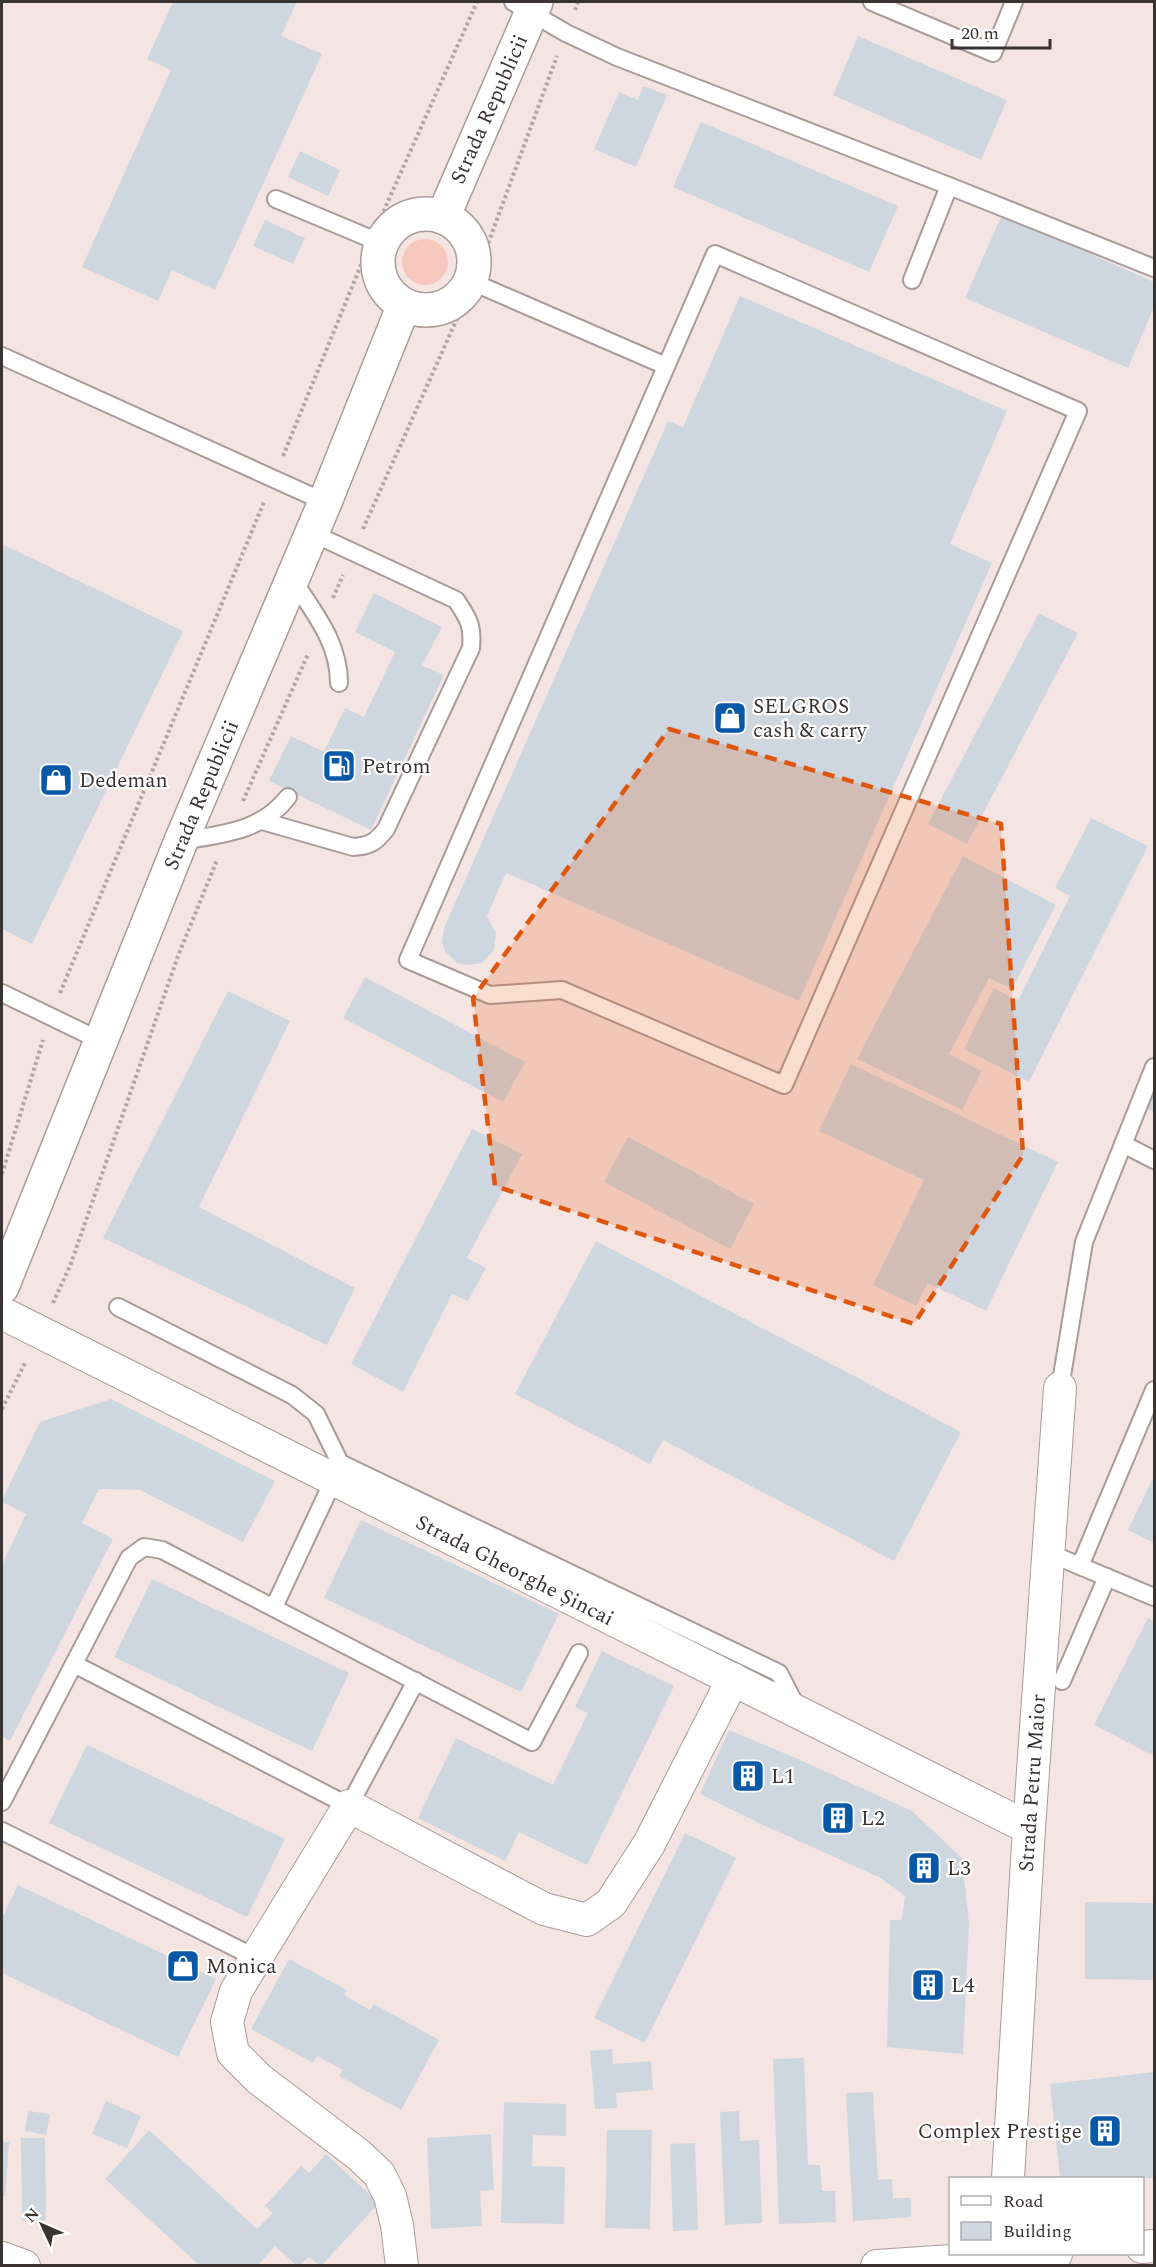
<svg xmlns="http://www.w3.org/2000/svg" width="1156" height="2267" font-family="Spectral,serif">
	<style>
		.green { fill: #f6c7bd }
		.building { fill: #ced6e0 }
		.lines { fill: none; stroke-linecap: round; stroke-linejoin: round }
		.lane-casing { stroke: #a99b98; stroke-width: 20 }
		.street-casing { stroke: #a99b98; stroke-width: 34 }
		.secondary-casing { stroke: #a99b98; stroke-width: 36 }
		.path { stroke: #b2a5a3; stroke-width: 4; stroke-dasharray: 3 3; stroke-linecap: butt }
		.lane { stroke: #fff; stroke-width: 16 }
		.street { stroke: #fff; stroke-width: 32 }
		.secondary { stroke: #fff; stroke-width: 33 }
		.marked { fill: #df570e; fill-opacity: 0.2; stroke: #df570e; stroke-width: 4.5; stroke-dasharray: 12 8; stroke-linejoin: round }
		.labels { text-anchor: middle; stroke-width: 4.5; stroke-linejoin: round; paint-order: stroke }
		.street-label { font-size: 21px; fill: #393332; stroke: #fff }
		.poi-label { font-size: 21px; fill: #393332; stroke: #fff; text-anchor: start }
	</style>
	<rect width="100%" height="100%" fill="#f5e5e2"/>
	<circle class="green" cx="425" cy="262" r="23"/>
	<g class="building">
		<polygon points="173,2 297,2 281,36 322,54 215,290 172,270 158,301 82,267 171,70 147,59"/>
		<polygon points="858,36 1007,100 981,160 833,95"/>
		<polygon points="643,86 667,95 636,167 594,149 619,92 638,100"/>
		<polygon points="701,122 898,206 869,272 673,187"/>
		<polygon points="300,151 340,170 328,196 288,177"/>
		<polygon points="1002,215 1154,282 1154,307 1128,368 965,298"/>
		<polygon points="265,220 305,238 293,264 253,246"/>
		<polygon points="740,296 1007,411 950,544 992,563 799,1001 506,873 487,916 496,933 494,950 482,963 466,965 457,963 445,951 442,943 444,928 668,421 683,427"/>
		<polygon points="2,544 183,631 32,944 2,929"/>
		<polygon points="374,593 442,627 422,665 444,675 371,830 269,781 291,736 324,752 345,708 364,717 395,652 355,632"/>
		<polygon points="1039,613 1078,633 967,844 928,824"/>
		<polygon points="1091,818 1148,846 1029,1082 964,1049 994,988 1018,1001 1070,896 1055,888"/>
		<polygon points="963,856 1056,905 1012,989 989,978 949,1054 982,1071 962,1110 857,1059"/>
		<polygon points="365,977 525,1062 503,1102 343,1018"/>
		<polygon points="228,991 290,1021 199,1207 355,1288 327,1345 103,1238"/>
		<polygon points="851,1064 1058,1162 986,1311 928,1283 916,1306 873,1285 924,1180 819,1131"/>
		<polygon points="1154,1084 1154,1112 1144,1107"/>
		<polygon points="472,1129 522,1154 467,1258 486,1268 468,1301 452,1294 403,1392 351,1364"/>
		<polygon points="628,1137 754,1204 730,1249 604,1182"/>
		<polygon points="596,1241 961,1432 894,1561 663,1440 650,1464 515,1394"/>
		<polygon points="111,1399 275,1481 243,1542 140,1490 99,1489 82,1523 113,1539 10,1741 2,1736 2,1565 26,1514 2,1502 2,1500 40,1422"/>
		<polygon points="1154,1476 1154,1543 1128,1530"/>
		<polygon points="361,1520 559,1614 521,1692 324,1598"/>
		<polygon points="152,1579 349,1673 312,1751 114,1657"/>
		<polygon points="1148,1618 1154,1621 1154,1756 1094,1725"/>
		<polygon points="602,1651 674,1686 587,1865 519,1832 505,1861 418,1818 456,1738 553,1785 588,1713 575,1707"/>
		<polygon points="729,1730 798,1759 912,1811 962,1858 969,1924 963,2054 887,2047 890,1920 902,1920 905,1896 879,1877 763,1825 700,1794"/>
		<polygon points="87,1745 285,1839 247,1917 49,1823"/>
		<polygon points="685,1833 736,1858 645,2043 594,2018"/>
		<polygon points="18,1885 216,1979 178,2057 2,1973 2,1918"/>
		<polygon points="1085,1902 1154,1903 1154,1980 1085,1979"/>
		<polygon points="289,1959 347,1990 344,1995 370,2010 374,2004 439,2040 401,2110 339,2076 343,2070 317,2056 313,2063 251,2029"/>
		<polygon points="612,2049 613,2064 651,2061 653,2090 616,2093 617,2108 595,2109 590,2051"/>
		<polygon points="804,2058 808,2165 820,2165 822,2191 835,2191 836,2222 779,2224 773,2059"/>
		<polygon points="1154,2072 1154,2178 1060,2178 1050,2084"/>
		<polygon points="873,2092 878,2180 892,2179 893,2198 911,2198 911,2217 853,2221 846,2093"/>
		<polygon points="106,2101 141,2116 127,2148 92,2134"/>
		<polygon points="504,2102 566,2104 566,2136 533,2135 532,2166 565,2167 564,2224 501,2223"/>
		<polygon points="28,2111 50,2114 46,2135 25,2131"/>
		<polygon points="739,2111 740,2141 759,2140 762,2223 725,2225 720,2112"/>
		<polygon points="149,2130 257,2229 273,2213 265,2206 301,2166 309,2173 326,2154 379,2203 322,2265 319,2265 309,2257 300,2265 296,2265 275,2246 258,2265 199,2265 105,2179"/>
		<polygon points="607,2130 652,2130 650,2229 605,2228"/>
		<polygon points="491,2134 494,2190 480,2191 482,2226 431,2229 427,2138"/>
		<polygon points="21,2138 45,2138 46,2220 22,2221"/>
		<polygon points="2,2142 9,2142 5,2196 2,2196"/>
		<polygon points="695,2143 698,2230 673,2231 670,2144"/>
	</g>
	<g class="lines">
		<defs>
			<g id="lane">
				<polyline points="513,2 566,33 617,57 949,186 1154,268"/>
				<polyline points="872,2 993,53 1014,2"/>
				<polyline points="276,199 381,243"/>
				<polygon points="715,254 1078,411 784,1085 562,990 490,995 408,960"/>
				<polyline points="912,280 949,186"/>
				<polyline points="470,281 666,366"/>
				<polyline points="2,356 325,502"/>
				<path d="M293,580C314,613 339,642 339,683"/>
				<path d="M262,821L353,847C370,846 376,842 386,829L471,648C473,626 469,619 456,600L312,533"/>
				<path d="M181,841C222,834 261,832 288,797"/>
				<polyline points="2,993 99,1040"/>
				<polyline points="1123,1144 1154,1160"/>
				<polyline points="118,1307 292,1395 316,1414 344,1471"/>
				<polyline points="1060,1388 1084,1242 1154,1067"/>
				<polyline points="340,1463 779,1673 797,1708"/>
				<polyline points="1049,1553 1154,1597"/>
				<polyline points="1080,1566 1154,1390"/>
				<polyline points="274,1607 334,1479"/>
				<polyline points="74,1664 349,1806 416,1681"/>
				<polyline points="1062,1681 1107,1577"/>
				<polyline points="2,1802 129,1558 144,1547 162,1550 532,1742 579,1653"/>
				<polyline points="2,1831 256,1958"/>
			</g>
			<g id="street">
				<polyline points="2,1313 1029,1828"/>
				<polyline points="1008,2178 1029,1828 1060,1388"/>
				<polyline points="1142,2247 1154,2246"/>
				<polyline points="2,2258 24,2266"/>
				<polyline points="402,2266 397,2225 390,2196 379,2174 359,2155 259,2079 233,2053 227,2022 236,1991 349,1806 544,1909 587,1920 611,1903 649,1844 733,1679"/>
				<polyline points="877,2266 1056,2254"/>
			</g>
			<g id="secondary">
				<circle cx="426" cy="262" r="48"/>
				<polyline points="443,217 536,2"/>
				<polyline points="2,1287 181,841 325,502 404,305"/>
			</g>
		</defs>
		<use href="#lane" class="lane-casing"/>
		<use href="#street" class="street-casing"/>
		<use href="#secondary" class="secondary-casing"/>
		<g class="path">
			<polyline points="575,10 578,2"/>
			<polyline points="381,217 477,2"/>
			<polyline points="482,260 557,56"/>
			<polyline points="283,456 363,260"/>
			<polyline points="363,529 464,303"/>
			<polyline points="333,598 343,575"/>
			<polyline points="243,801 308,654"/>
			<polyline points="60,993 264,502"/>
			<polyline points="2,1174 43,1040"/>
			<polyline points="53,1303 70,1266 178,956 217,860"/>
			<polyline points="2,1409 26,1361"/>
		</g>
		<use href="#lane" class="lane"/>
		<use href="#street" class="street"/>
		<use href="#secondary" class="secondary"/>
	</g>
	<path class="marked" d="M669,729L1001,824L1023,1155L914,1324L495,1186L473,998Z"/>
	<defs>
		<symbol id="shop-square" viewBox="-11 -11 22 22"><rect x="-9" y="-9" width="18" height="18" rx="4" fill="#0758a6" stroke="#fff"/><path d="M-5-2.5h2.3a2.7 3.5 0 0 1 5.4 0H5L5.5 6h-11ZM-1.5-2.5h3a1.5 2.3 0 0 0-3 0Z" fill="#fff"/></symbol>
		<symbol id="fuel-square" viewBox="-11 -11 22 22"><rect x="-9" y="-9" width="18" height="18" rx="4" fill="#0758a6" stroke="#fff"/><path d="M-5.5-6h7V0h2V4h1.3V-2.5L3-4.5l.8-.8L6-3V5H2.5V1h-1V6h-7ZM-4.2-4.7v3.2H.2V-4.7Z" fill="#fff"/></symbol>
		<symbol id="building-square" viewBox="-11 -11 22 22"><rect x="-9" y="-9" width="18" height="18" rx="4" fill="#0758a6" stroke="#fff"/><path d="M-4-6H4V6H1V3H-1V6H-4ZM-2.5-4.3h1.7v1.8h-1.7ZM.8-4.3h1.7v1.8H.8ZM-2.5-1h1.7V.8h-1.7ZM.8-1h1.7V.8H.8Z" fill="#fff"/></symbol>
	</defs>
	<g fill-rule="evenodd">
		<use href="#shop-square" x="711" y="699" width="38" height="38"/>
		<use href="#fuel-square" x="320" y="747" width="38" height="38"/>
		<use href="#shop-square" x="37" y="761" width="38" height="38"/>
		<use href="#building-square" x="729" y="1757" width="38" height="38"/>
		<use href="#building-square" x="819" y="1799" width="38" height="38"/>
		<use href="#building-square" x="905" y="1849" width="38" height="38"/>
		<use href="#shop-square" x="164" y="1947" width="38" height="38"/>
		<use href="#building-square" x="909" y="1966" width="38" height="38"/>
		<use href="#building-square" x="1086" y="2112" width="38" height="38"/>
	</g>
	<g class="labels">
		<g class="street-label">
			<text transform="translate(489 109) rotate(-66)" y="7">Strada Republicii</text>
			<text transform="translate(201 795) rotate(-67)" y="7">Strada Republicii</text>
			<text transform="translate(515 1570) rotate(27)" y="7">Strada Gheorghe Șincai</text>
			<text transform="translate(1032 1783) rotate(-86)" y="7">Strada Petru Maior</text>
		</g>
		<g class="poi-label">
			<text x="753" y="713">SELGROS<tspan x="753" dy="24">cash &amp; carry</tspan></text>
			<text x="362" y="773">Petrom</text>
			<text x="79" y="787">Dedeman</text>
			<text x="771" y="1783">L1</text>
			<text x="861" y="1825">L2</text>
			<text x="947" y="1875">L3</text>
			<text x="206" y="1973">Monica</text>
			<text x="951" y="1992">L4</text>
			<text x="1082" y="2138" text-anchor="end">Complex Prestige</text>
		</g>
	</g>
	<rect width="1156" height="2267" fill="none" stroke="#393332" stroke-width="6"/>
	<rect x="949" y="2177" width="195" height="78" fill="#ffffff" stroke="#b0adad" stroke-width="1.5"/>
	<rect x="961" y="2196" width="30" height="9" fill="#ffffff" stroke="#b0adad" stroke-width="1.5"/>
	<text x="1003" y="2207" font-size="18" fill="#393332">Road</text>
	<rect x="961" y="2222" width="30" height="18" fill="#ced6e0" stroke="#b0adad" stroke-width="1.5"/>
	<text x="1003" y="2237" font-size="18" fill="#393332">Building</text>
	<g transform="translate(42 2225) rotate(314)" stroke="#ffffff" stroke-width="4.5" paint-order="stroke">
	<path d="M0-4.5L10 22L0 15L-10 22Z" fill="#393332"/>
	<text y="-9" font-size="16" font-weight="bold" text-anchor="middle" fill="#393332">N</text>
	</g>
	<path d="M952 39v9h98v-9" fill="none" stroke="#393332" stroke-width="3"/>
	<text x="961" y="39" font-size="18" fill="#393332" stroke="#ffffff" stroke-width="4.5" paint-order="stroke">20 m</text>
</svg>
